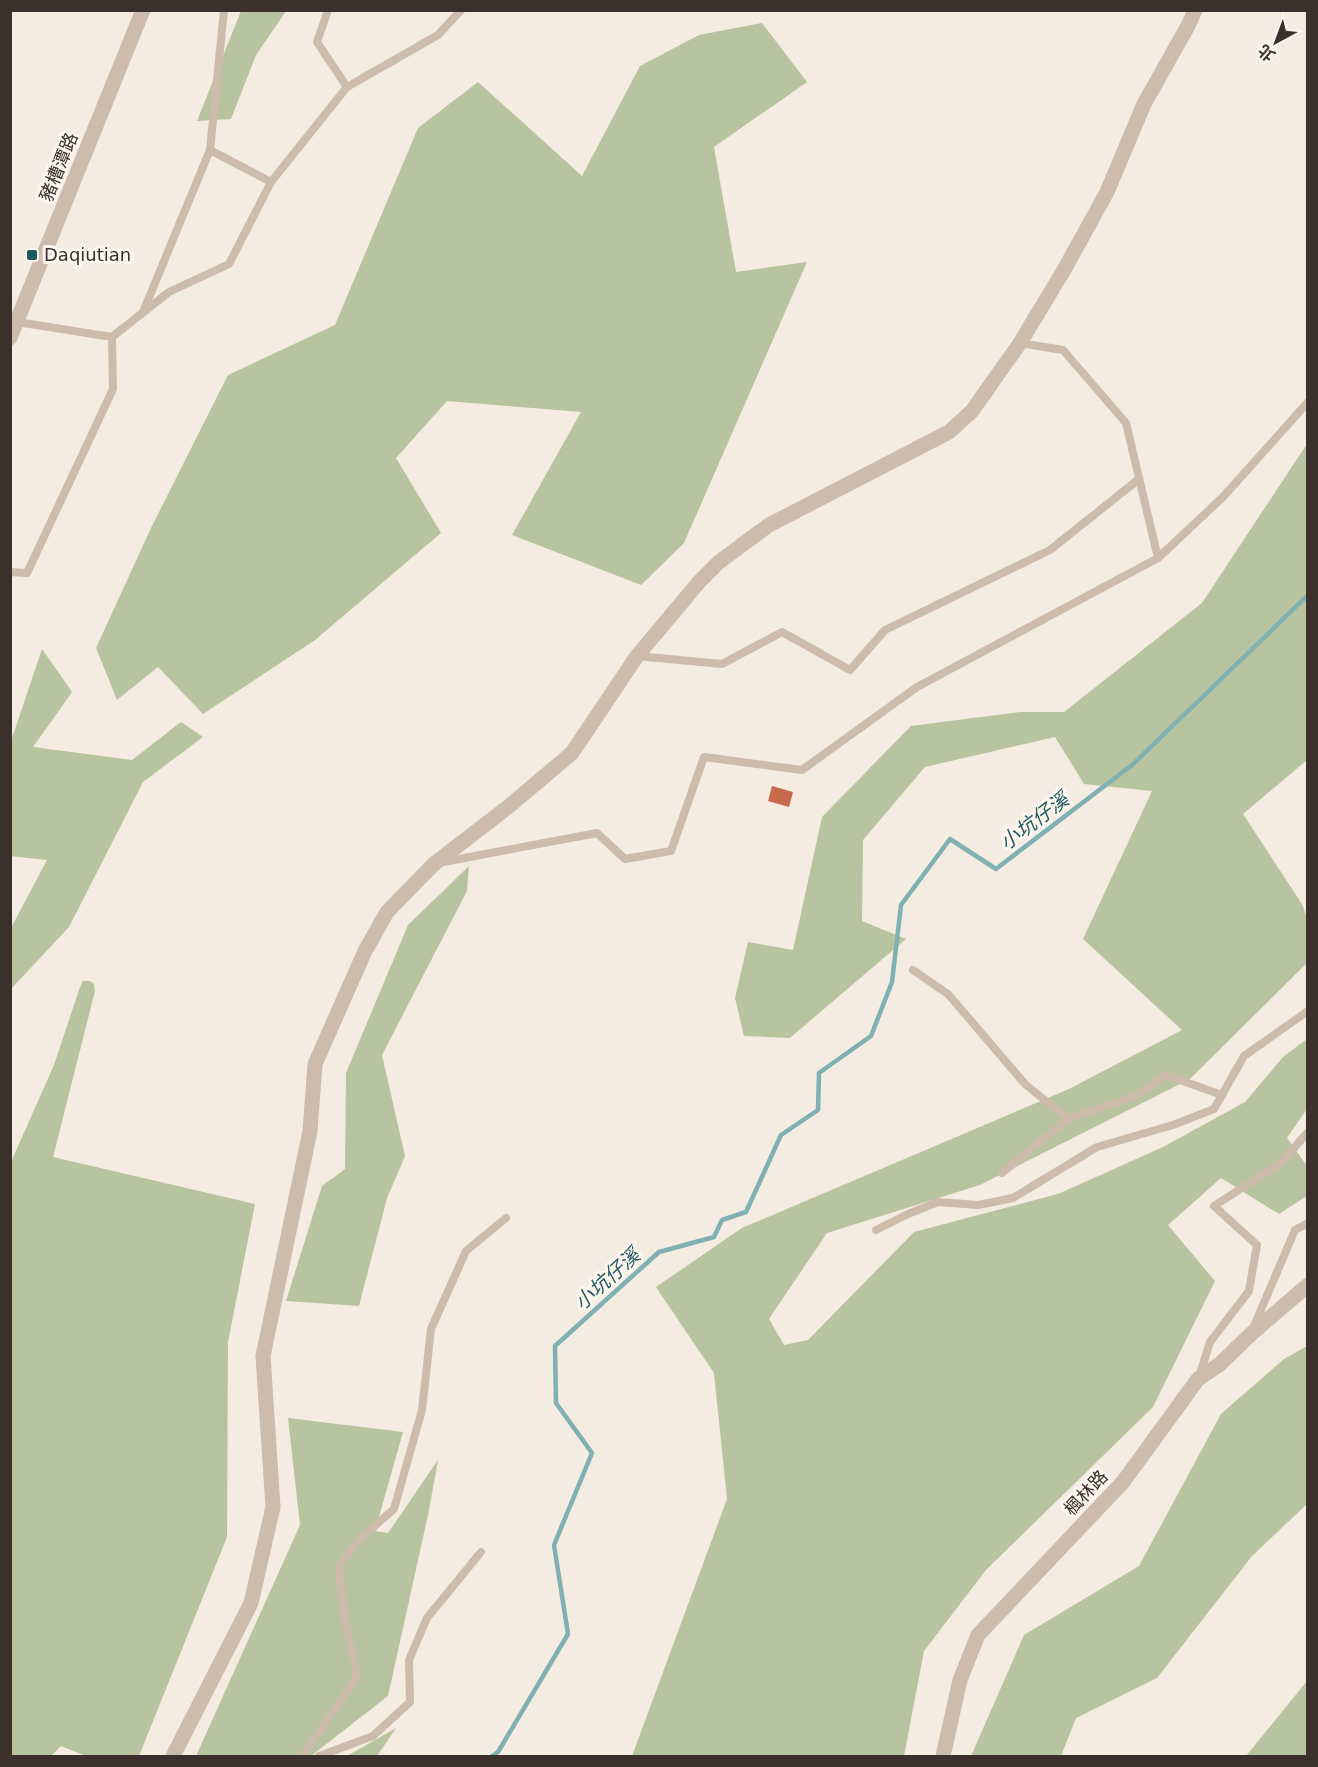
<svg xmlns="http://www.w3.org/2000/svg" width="1318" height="1767" font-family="'DejaVu Sans','Noto Sans TC',sans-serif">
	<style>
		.green { fill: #b8c4a0 }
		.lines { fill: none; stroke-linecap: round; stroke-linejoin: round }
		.stream { stroke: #7fb0b2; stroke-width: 4.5 }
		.building { fill: #c8694b }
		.service { stroke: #cdbbac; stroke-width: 8 }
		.minor { stroke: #cdbbac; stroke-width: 15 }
		.tertiary { stroke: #cdbbac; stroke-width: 15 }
		.poi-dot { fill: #1f5a5e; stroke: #fbf5ee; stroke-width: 2 }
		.labels { text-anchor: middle; stroke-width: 6; stroke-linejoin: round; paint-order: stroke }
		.street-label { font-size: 18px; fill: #3b302b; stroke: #fbf5ee }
		.poi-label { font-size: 18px; fill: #3b302b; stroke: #fbf5ee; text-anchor: start }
		.water-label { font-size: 20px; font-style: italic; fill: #1f5a5e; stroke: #fbf5ee }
	</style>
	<rect width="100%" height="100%" fill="#f4ebe1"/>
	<g class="green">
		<polygon points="241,11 286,11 256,55 231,119 197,121"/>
		<polygon points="762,23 807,82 714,147 736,272 807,262 684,543 641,585 512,535 581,412 447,401 396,458 441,533 315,640 203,714 158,667 117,700 96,648 151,528 228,375 335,325 418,128 478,82 582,176 640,66 699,35"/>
		<polygon points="1307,444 1307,760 1243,814 1302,904 1307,918 1307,963 1190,1079 980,1185 827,1233 769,1319 784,1345 808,1340 914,1232 1058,1194 1163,1147 1245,1102 1284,1056 1307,1039 1307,1109 1287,1138 1307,1166 1307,1196 1279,1214 1221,1178 1168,1225 1215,1281 1153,1407 986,1570 924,1651 904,1756 632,1756 727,1499 714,1373 656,1287 742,1228 1069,1089 1182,1030 1083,939 1152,791 1084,784 1055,737 925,767 863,840 862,921 906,939 790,1038 744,1036 735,998 748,942 793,950 822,817 911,726 1020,712 1064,712 1202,603"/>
		<polygon points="42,649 72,692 33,747 132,760 181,722 203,737 143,782 69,927 11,989 11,928 47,860 10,856 11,741"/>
		<polygon points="469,866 467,891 382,1055 405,1156 387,1198 359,1306 286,1301 322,1186 345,1169 346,1073 408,925"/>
		<polygon points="83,981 90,981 94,984 95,991 53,1157 255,1204 228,1342 227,1537 139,1756 86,1756 61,1746 51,1756 11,1756 11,1162 54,1065 80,987"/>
		<polygon points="1307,1346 1307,1504 1252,1556 1157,1678 1076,1718 1061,1756 971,1756 1024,1635 1139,1566 1221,1414 1284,1359"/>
		<polygon points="288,1418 403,1432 375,1531 388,1533 438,1460 428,1515 388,1696 311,1756 196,1756 300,1525"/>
		<polygon points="1307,1681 1307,1756 1246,1756"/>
		<polygon points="396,1728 377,1756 347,1756"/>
	</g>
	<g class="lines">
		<polyline class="stream" points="492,1756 498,1752 568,1634 554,1545 592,1453 556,1403 555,1346 659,1252 714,1237 722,1220 746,1212 781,1135 818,1110 819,1073 871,1036 892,982 901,905 950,839 996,869 1132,765 1308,595"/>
	</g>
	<polygon class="building" points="772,786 793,792 789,807 768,801"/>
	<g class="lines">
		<g class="service">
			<polyline points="224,10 210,150 271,182"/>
			<polyline points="328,10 317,42 347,87"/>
			<polyline points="143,312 210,150"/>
			<polyline points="17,322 112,337"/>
			<polyline points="1158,558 1223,497 1308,402"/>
			<polyline points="10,572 27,573 113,389 112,337 169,292 229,264 271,182 347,87 438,35 461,10"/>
			<polyline points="637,656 722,664 782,632 850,670 885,630 1050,550 1139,479"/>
			<polyline points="443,862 597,833 625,859 671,851 704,757 802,770 917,687 1158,558 1126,423 1063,350 1020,343"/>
			<polyline points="913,970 948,994 1025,1084 1068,1119"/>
			<polyline points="1002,1173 1068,1119 1136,1096 1166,1075 1222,1095"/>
			<polyline points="876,1230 908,1214 938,1202 978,1205 1013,1198 1097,1147 1173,1125 1214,1109 1244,1056 1308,1011"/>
			<polyline points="1254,1326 1295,1230 1308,1223"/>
			<polyline points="1199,1377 1210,1342 1249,1291 1257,1245 1214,1206 1281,1163 1308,1132"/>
			<polyline points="302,1756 357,1677 342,1602 339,1565 361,1538 394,1509 422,1410 431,1329 466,1251 506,1218"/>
			<polyline points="319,1756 373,1736 410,1702 409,1660 427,1618 481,1552"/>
		</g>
		<g class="minor">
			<polyline points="173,1756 251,1603 273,1507 263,1356 310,1131 315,1064 365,951 387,912 434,864 508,807 572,753 637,656 699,582 719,562 769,525 949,432 972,411 1020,343 1064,270 1107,192 1144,104 1189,24 1195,10"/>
			<polyline points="943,1756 960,1680 978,1635 1123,1482 1198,1379 1220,1364 1251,1334 1308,1285"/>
		</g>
		<polyline class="tertiary" points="10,338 143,10"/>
	</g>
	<rect class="poi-dot" x="26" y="249" width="12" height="12" rx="3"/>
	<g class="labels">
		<g class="street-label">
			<text transform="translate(59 167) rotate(-68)" y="6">豬槽潭路</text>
			<text transform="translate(1086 1493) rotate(-47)" y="6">楓林路</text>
		</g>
		<g class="poi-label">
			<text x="44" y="261">Daqiutian</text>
		</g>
		<g class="water-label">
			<text transform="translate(1034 821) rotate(-37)" y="7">小坑仔溪</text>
			<text transform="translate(607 1279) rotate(-42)" y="7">小坑仔溪</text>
		</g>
	</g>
	<rect width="1318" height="1767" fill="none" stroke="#3b302b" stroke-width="24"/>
	<g transform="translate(1276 42) rotate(221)" stroke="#fbf5ee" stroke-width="4.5" paint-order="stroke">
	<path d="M0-4.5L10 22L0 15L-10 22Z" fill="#3b302b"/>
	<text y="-9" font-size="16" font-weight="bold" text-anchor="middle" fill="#3b302b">北</text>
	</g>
</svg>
